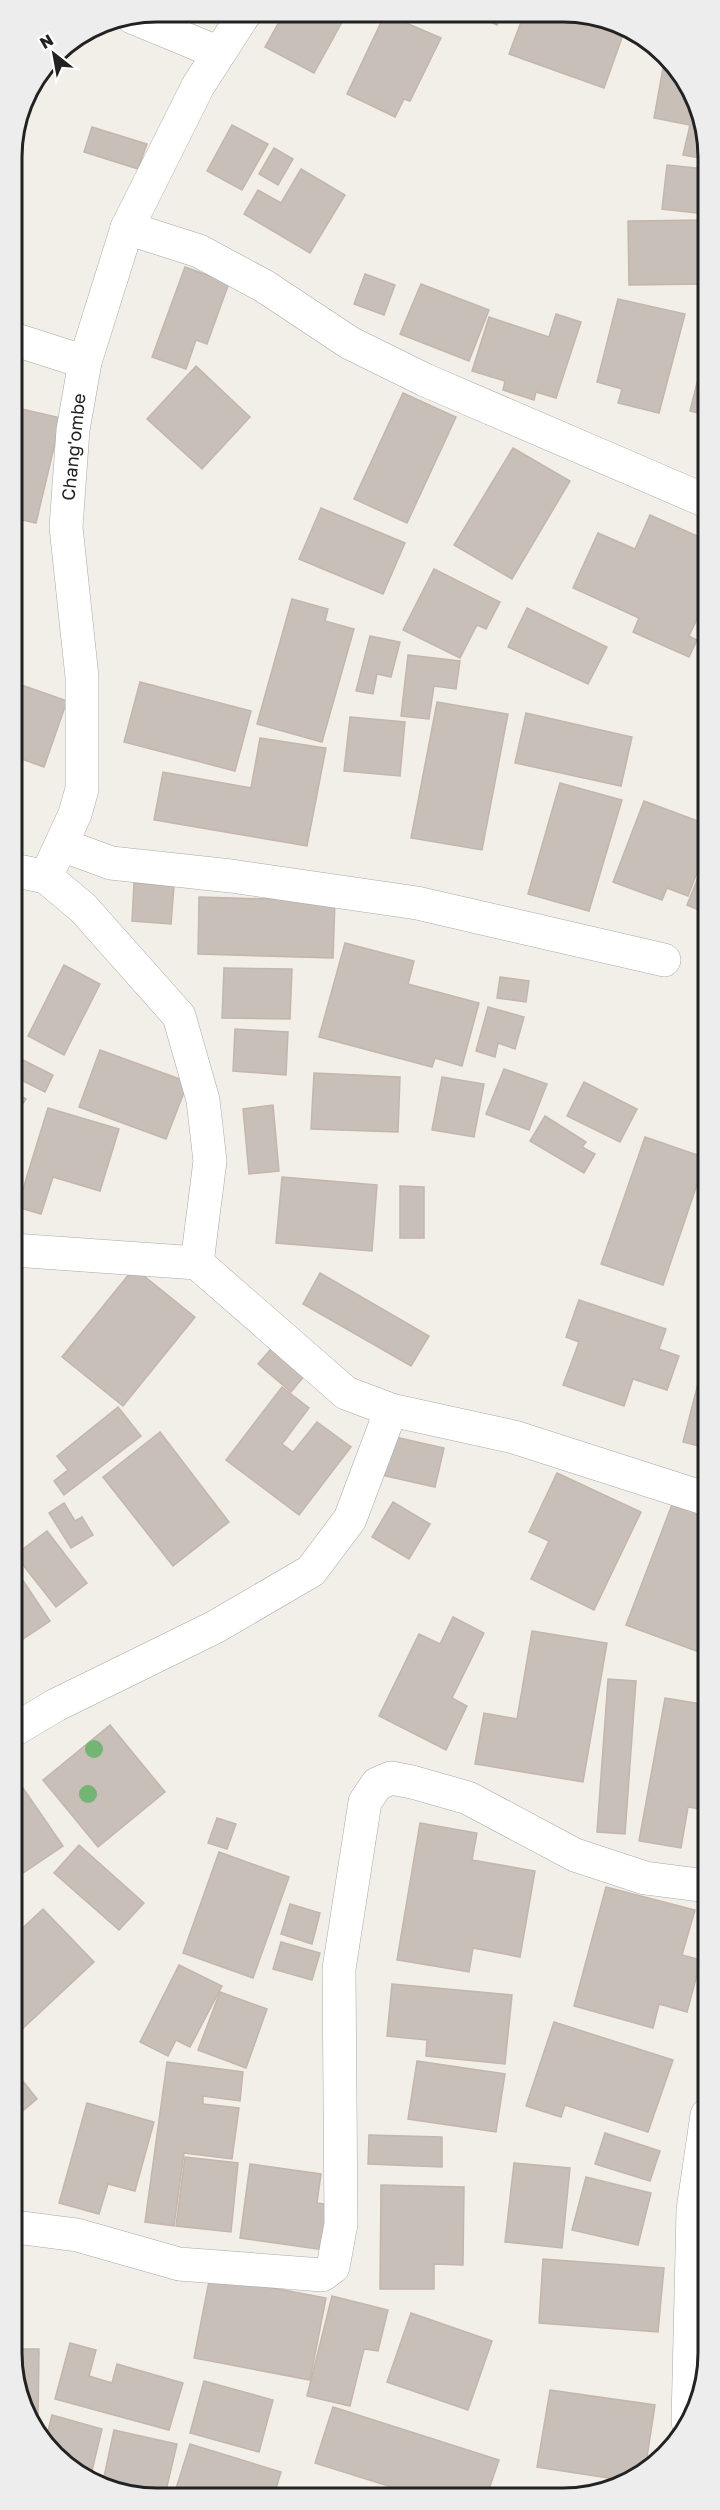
<svg xmlns="http://www.w3.org/2000/svg" width="720" height="2510" font-family="'Golos Text',sans-serif">
	<style>
		.building { fill: #c7bfb8; stroke: #c4b6ab; stroke-width: 1.5 }
		.lines { fill: none; stroke-linecap: round; stroke-linejoin: round }
		.minor-casing { stroke: #a9a9a9; stroke-width: 34 }
		.minor { stroke: #fff; stroke-width: 33 }
		.tree { fill: #74b475 }
		.labels { text-anchor: middle; stroke-width: 4.5; stroke-linejoin: round; paint-order: stroke }
		.street-label { font-size: 18px; fill: #222; stroke: #fff }
		.rim { fill: none; stroke: #222; stroke-width: 3 }
	</style>
	<rect width="100%" height="100%" fill="#f2efe9"/>
	<g class="building">
		<polygon points="284,13 347,13 314,73 265,47"/>
		<polygon points="385,14 441,38 410,101 404,99 395,117 347,94"/>
		<polygon points="472,14 502,14 497,25"/>
		<polygon points="524,14 559,15 575,20 577,15 591,15 624,32 604,88 509,54"/>
		<polygon points="663,68 674,70 705,129 705,159 683,155 690,125 654,118"/>
		<polygon points="232,125 268,144 242,190 207,171"/>
		<polygon points="92,127 147,144 138,169 84,152"/>
		<polygon points="274,148 293,159 278,185 259,174"/>
		<polygon points="667,165 705,169 705,214 662,209"/>
		<polygon points="301,169 345,195 310,253 244,214 258,190 281,203"/>
		<polygon points="705,220 705,284 629,285 628,221"/>
		<polygon points="185,267 229,283 207,344 196,340 186,369 152,357"/>
		<polygon points="365,274 395,285 384,315 354,304"/>
		<polygon points="421,284 489,310 469,361 400,334"/>
		<polygon points="618,299 685,314 659,413 618,403 622,389 597,382"/>
		<polygon points="556,314 581,322 556,398 536,392 534,400 503,390 505,381 472,371 489,317 549,337"/>
		<polygon points="706,347 706,415 690,411"/>
		<polygon points="196,366 250,417 202,469 147,419"/>
		<polygon points="403,393 456,417 407,523 354,499"/>
		<polygon points="13,407 61,418 36,523 13,518"/>
		<polygon points="513,448 570,481 512,579 454,545"/>
		<polygon points="321,508 405,543 383,594 299,559"/>
		<polygon points="650,515 706,540 706,600 689,636 697,640 689,657 633,632 639,618 573,588 598,533 635,549"/>
		<polygon points="434,569 500,602 486,629 477,625 460,658 403,630"/>
		<polygon points="292,599 328,609 325,621 354,629 322,742 257,724"/>
		<polygon points="527,608 607,647 588,684 508,647"/>
		<polygon points="370,636 400,642 391,677 377,674 373,694 356,691"/>
		<polygon points="408,655 460,661 456,689 434,686 429,719 401,716"/>
		<polygon points="13,682 67,701 44,767 13,756"/>
		<polygon points="140,682 251,711 235,771 124,742"/>
		<polygon points="437,702 508,714 482,850 411,838"/>
		<polygon points="526,713 632,737 621,786 515,763"/>
		<polygon points="350,717 405,722 400,776 344,771"/>
		<polygon points="260,738 326,748 307,846 154,820 163,772 251,788"/>
		<polygon points="560,783 622,800 589,911 528,894"/>
		<polygon points="644,801 706,824 706,849 688,896 667,888 662,900 613,882"/>
		<polygon points="706,858 706,913 687,905"/>
		<polygon points="134,883 174,886 171,924 132,921"/>
		<polygon points="199,897 335,901 333,958 198,954"/>
		<polygon points="345,943 414,961 408,984 479,1003 462,1066 435,1058 432,1067 319,1037"/>
		<polygon points="64,965 100,984 64,1055 28,1036"/>
		<polygon points="224,968 292,969 290,1019 222,1018"/>
		<polygon points="500,977 529,981 526,1002 497,998"/>
		<polygon points="488,1007 524,1017 515,1049 498,1043 495,1057 476,1051"/>
		<polygon points="235,1029 288,1032 286,1075 233,1071"/>
		<polygon points="100,1050 188,1082 166,1139 79,1107"/>
		<polygon points="13,1055 53,1075 45,1092 13,1076"/>
		<polygon points="504,1069 547,1084 529,1130 486,1114"/>
		<polygon points="314,1073 400,1077 398,1132 311,1129"/>
		<polygon points="442,1077 484,1084 474,1137 432,1130"/>
		<polygon points="584,1082 637,1109 620,1142 567,1116"/>
		<polygon points="13,1091 26,1099 13,1118"/>
		<polygon points="273,1105 279,1171 249,1174 243,1109"/>
		<polygon points="48,1108 119,1129 100,1191 53,1177 41,1214 13,1206 13,1186 23,1189"/>
		<polygon points="545,1116 586,1142 582,1147 595,1154 584,1173 530,1141"/>
		<polygon points="645,1137 706,1158 663,1285 601,1264"/>
		<polygon points="282,1177 377,1185 372,1251 276,1243"/>
		<polygon points="400,1186 424,1187 424,1238 400,1238"/>
		<polygon points="134,1268 195,1317 123,1406 62,1357"/>
		<polygon points="320,1273 429,1336 411,1366 303,1304"/>
		<polygon points="579,1300 666,1329 659,1349 679,1356 667,1390 633,1379 624,1406 563,1385 579,1342 566,1337"/>
		<polygon points="277,1342 310,1369 291,1392 258,1364"/>
		<polygon points="701,1372 707,1373 707,1448 683,1442"/>
		<polygon points="282,1387 309,1408 282,1444 293,1452 317,1422 351,1447 299,1515 226,1460"/>
		<polygon points="118,1407 141,1436 64,1495 54,1481 68,1470 57,1456"/>
		<polygon points="160,1432 229,1522 173,1566 103,1477"/>
		<polygon points="391,1436 444,1448 435,1487 381,1475"/>
		<polygon points="557,1473 641,1512 594,1610 531,1579 549,1541 529,1532"/>
		<polygon points="393,1502 430,1524 409,1559 372,1537"/>
		<polygon points="673,1502 707,1515 707,1655 626,1625"/>
		<polygon points="64,1503 75,1521 82,1517 93,1535 71,1548 49,1513"/>
		<polygon points="47,1531 87,1583 56,1607 15,1555"/>
		<polygon points="14,1567 50,1621 14,1645"/>
		<polygon points="453,1617 484,1633 452,1698 467,1706 446,1750 379,1716 419,1634 440,1644"/>
		<polygon points="532,1631 607,1643 583,1782 475,1764 484,1713 517,1719"/>
		<polygon points="608,1679 636,1681 625,1834 597,1832"/>
		<polygon points="665,1698 707,1705 707,1810 688,1807 681,1848 639,1841"/>
		<polygon points="110,1725 165,1792 98,1847 43,1780"/>
		<polygon points="14,1775 63,1846 14,1879"/>
		<polygon points="217,1818 236,1824 227,1849 208,1843"/>
		<polygon points="420,1823 477,1833 472,1860 535,1871 520,1957 473,1948 469,1972 397,1960"/>
		<polygon points="79,1845 144,1903 119,1930 54,1873"/>
		<polygon points="219,1852 289,1877 253,1978 183,1953"/>
		<polygon points="606,1887 695,1910 682,1955 701,1960 687,2012 659,2004 653,2028 574,2006"/>
		<polygon points="290,1904 320,1913 312,1944 281,1934"/>
		<polygon points="43,1909 94,1962 19,2032 14,2028 14,1936"/>
		<polygon points="281,1942 320,1953 312,1980 273,1969"/>
		<polygon points="179,1965 222,1986 190,2047 176,2040 168,2056 140,2042"/>
		<polygon points="392,1984 512,1995 505,2064 426,2056 427,2040 387,2036"/>
		<polygon points="220,1992 267,2009 246,2068 198,2050"/>
		<polygon points="554,2022 673,2060 648,2132 565,2105 561,2117 526,2106"/>
		<polygon points="417,2061 505,2074 496,2132 408,2119"/>
		<polygon points="167,2062 243,2072 240,2101 203,2096 203,2104 239,2108 232,2159 184,2153 174,2226 145,2222"/>
		<polygon points="14,2070 37,2099 18,2115 14,2111"/>
		<polygon points="87,2103 154,2122 135,2191 108,2184 99,2214 59,2203"/>
		<polygon points="605,2133 660,2151 650,2181 595,2164"/>
		<polygon points="369,2135 442,2137 442,2167 368,2164"/>
		<polygon points="185,2157 238,2163 231,2232 176,2226"/>
		<polygon points="514,2163 570,2168 562,2248 505,2242"/>
		<polygon points="250,2164 321,2174 317,2203 331,2205 324,2250 240,2238"/>
		<polygon points="586,2177 651,2193 638,2245 572,2230"/>
		<polygon points="381,2185 464,2187 463,2265 434,2264 434,2289 380,2289"/>
		<polygon points="543,2259 664,2268 658,2332 539,2323"/>
		<polygon points="210,2276 326,2298 310,2380 194,2358"/>
		<polygon points="332,2296 388,2310 378,2351 364,2349 350,2406 307,2396"/>
		<polygon points="411,2313 492,2341 468,2410 387,2382"/>
		<polygon points="70,2343 96,2350 89,2376 112,2383 117,2364 183,2383 169,2430 55,2399"/>
		<polygon points="15,2349 39,2349 38,2422 15,2381"/>
		<polygon points="204,2381 273,2400 259,2452 190,2433"/>
		<polygon points="550,2390 655,2405 645,2470 628,2481 537,2467"/>
		<polygon points="333,2407 499,2460 487,2495 417,2495 315,2463"/>
		<polygon points="52,2415 102,2429 91,2475 54,2455 46,2439"/>
		<polygon points="114,2430 177,2444 165,2495 129,2495 103,2481"/>
		<polygon points="190,2444 281,2472 274,2495 174,2495"/>
	</g>
	<g class="lines">
		<defs>
			<g id="minor">
				<polyline points="132,17 219,53"/>
				<polyline points="127,228 199,251 264,286 350,343 425,380 706,501"/>
				<polyline points="13,339 85,362"/>
				<polyline points="62,845 111,863 231,876 417,903 664,960"/>
				<polyline points="13,870 46,877 75,814 82,789 82,677 66,527 73,430 85,362 127,228 198,86 245,13"/>
				<polyline points="46,877 83,908 179,1016 203,1100 210,1161 197,1263 346,1393 391,1410 514,1437 707,1499"/>
				<polyline points="13,1250 197,1263"/>
				<polyline points="14,1730 56,1705 215,1627 311,1571 350,1519 391,1410"/>
				<polyline points="15,2227 77,2235 179,2264 322,2275 333,2267 341,2224 339,1969 365,1802 377,1784 391,1778 412,1782 468,1798 575,1855 645,1878 707,1886"/>
				<polyline points="688,2422 693,2210 707,2115"/>
			</g>
		</defs>
		<use href="#minor" class="minor-casing"/>
		<use href="#minor" class="minor"/>
	</g>
	<g class="tree">
		<circle cx="94" cy="1749" r="9"/>
		<circle cx="88" cy="1794" r="9"/>
	</g>
	<g class="labels">
		<g class="street-label">
			<text transform="translate(74 447) rotate(-84)" y="6">Chang'ombe</text>
		</g>
	</g>
	<path d="M0 0H720V2510H0ZM157 22H563A135 135 0 0 1 698 157V2353A135 135 0 0 1 563 2488H157A135 135 0 0 1 22 2353V157A135 135 0 0 1 157 22Z" fill="#ededed" fill-rule="evenodd"/>
	<path class="rim" d="M157 22H563A135 135 0 0 1 698 157V2353A135 135 0 0 1 563 2488H157A135 135 0 0 1 22 2353V157A135 135 0 0 1 157 22Z"/>
	<g transform="translate(54 54) rotate(329)" stroke="#ffffff" stroke-width="4.5" paint-order="stroke">
	<path d="M0-4.5L10 22L0 15L-10 22Z" fill="#222222"/>
	<text y="-9" font-size="16" font-weight="bold" text-anchor="middle" fill="#222222">N</text>
	</g>
</svg>
